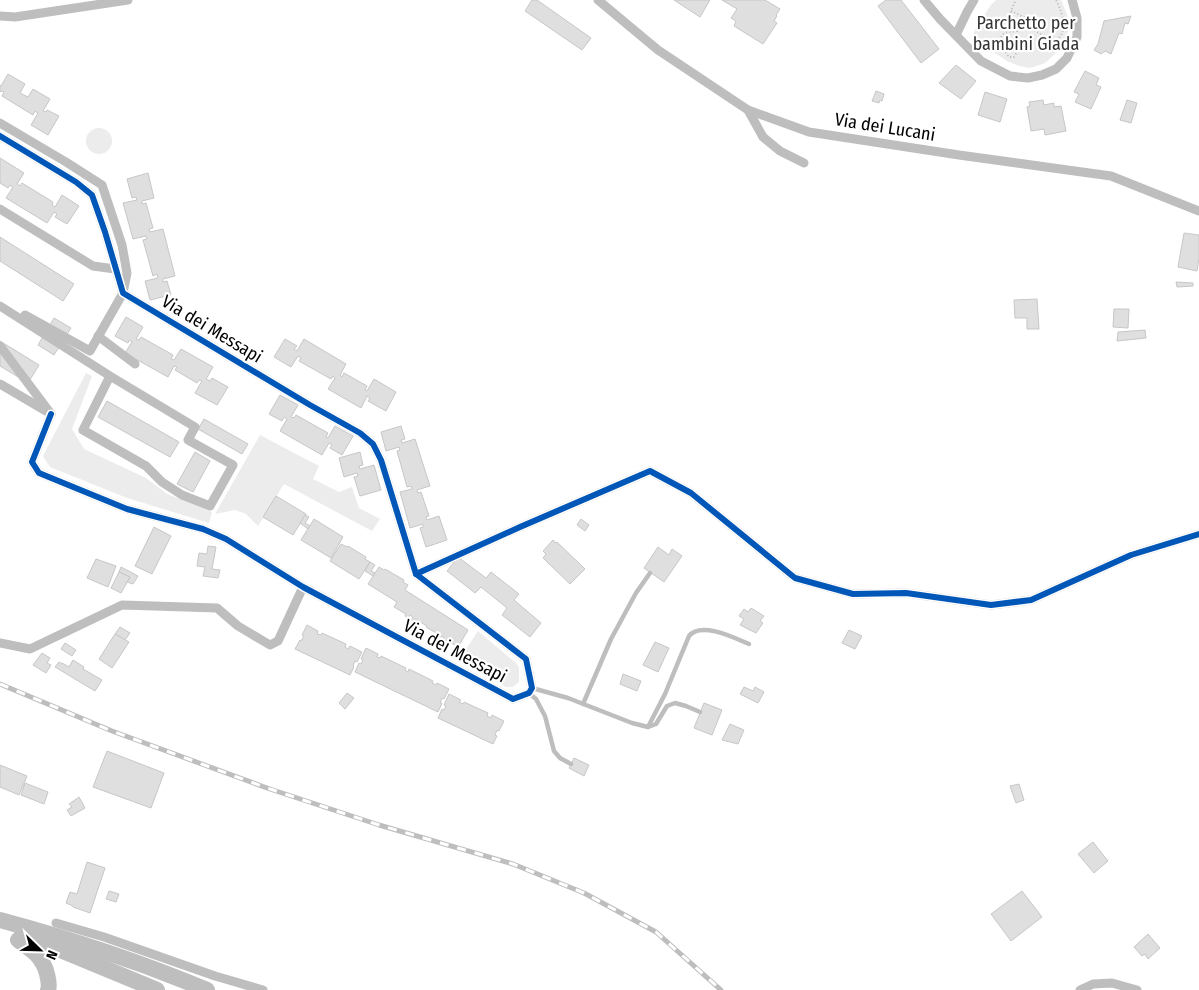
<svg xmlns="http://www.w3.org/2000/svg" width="1199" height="990" font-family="'Fira Sans Condensed',sans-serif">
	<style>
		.green { fill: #ececec }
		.building { fill: #dfdfdf; stroke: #c7c7c7 }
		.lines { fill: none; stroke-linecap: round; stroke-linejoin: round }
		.path { stroke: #b9b9b9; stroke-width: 2; stroke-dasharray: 1 2.5; stroke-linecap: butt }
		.lane { stroke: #bebebe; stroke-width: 4.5 }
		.street { stroke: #bebebe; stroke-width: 9 }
		.highway { stroke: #bebebe; stroke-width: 16 }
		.rail-casing { stroke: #bebebe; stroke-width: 5 }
		.rail { stroke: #fff; stroke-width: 3; stroke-dasharray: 9; stroke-linecap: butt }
		.cycleway-casing { stroke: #fff; stroke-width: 9 }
		.cycleway { stroke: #0057b8; stroke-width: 6 }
		.labels { text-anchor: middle; stroke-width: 4.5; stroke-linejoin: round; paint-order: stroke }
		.park-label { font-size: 18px; fill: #333; stroke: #fff }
		.street-label { font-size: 18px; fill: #000; stroke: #fff }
	</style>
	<rect width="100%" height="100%" fill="#fff"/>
	<g class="green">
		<polygon points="996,0 1061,0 1067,14 1069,30 1058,51 1045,63 1030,68 1019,66 1007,61 986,47 973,34 990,6"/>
		<circle cx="99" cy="141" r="13"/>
		<polygon points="86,373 92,376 72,429 84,449 146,478 167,494 212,512 209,523 127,498 50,467 43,456"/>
		<polygon points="260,435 319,466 313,479 339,492 352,487 359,508 380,519 372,531 284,484 258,526 246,514 235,510 215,514"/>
		<polygon points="478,631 516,663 519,667 519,682 513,687 506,687 459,660"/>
	</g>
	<g class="building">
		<polygon points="532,0 537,0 591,38 582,50 525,11"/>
		<polygon points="674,0 710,0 700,17"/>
		<polygon points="722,0 765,0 780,9 776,15 777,16 774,21 777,23 763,44 734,26 736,21 731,18 737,9"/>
		<polygon points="886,0 901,0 939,49 921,63 878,6"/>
		<polygon points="1131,16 1128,24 1125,23 1122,34 1119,33 1111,54 1105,51 1101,54 1094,50 1098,44 1104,21"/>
		<polygon points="956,65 976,81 961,99 939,83"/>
		<polygon points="1085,71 1099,78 1096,85 1101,87 1091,109 1075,102 1079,94 1074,92"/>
		<polygon points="8,74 25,84 20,93 28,97 33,89 50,99 43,111 46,112 47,110 59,116 48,135 31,125 38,113 35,111 33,115 2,96 4,92 1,91 0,92 0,85 1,86"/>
		<polygon points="876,91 884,94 882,101 880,100 879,103 872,101"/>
		<polygon points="985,92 1007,99 1000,122 978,115"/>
		<polygon points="1043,100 1044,105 1054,103 1054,107 1061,106 1066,131 1045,135 1044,129 1031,131 1027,107 1030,106 1029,102"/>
		<polygon points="1127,100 1137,103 1131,123 1120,120"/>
		<polygon points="0,158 24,173 17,184 20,186 22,183 53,202 52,205 55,207 62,195 79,206 67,224 55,217 57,214 54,212 47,223 6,198 13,187 10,185 8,188 0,183"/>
		<polygon points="148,173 154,198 142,201 142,204 146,203 153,228 149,229 150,232 163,229 175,276 163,279 163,282 167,281 171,295 150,300 145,281 158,278 157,274 153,276 143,240 147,239 146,236 133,239 123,203 137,200 136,197 132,198 127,179"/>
		<polygon points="1184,233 1199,235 1199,258 1197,271 1178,267"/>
		<polygon points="0,237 74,284 63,301 0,261"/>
		<polygon points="1176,282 1193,283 1193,286 1177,287"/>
		<polygon points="1037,299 1039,329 1027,329 1027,318 1015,318 1014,300"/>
		<polygon points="1114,309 1129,309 1128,328 1113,327"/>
		<polygon points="126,317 143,327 136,339 139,340 141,337 173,355 171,359 174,360 181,349 213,367 206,379 210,381 212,378 228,387 217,405 195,393 202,381 199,380 197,383 175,370 177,367 174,366 168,377 125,353 132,342 129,340 128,343 115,336"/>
		<polygon points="54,318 71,328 54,355 38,345"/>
		<polygon points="1145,330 1146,338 1117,341 1118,332"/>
		<polygon points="285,339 297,346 294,349 297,351 304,339 346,364 340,375 342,377 344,373 367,386 365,390 367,391 374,379 396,392 386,411 368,401 370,398 367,396 361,408 328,389 335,378 333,376 331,379 299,361 301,358 298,356 291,367 274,357"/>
		<polygon points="0,341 39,365 28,383 0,366"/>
		<polygon points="280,395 298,405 291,417 294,418 296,415 328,433 326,437 328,438 335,426 353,436 342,455 330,448 332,445 329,443 322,455 280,431 287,419 284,417 282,421 269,414"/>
		<polygon points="107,401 179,442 170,457 98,417"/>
		<polygon points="204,419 248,444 242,454 198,429"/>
		<polygon points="401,426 405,439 401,440 402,443 415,439 430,486 417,490 418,493 421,492 429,516 426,517 427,520 439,516 447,540 426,547 420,528 423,527 423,524 410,528 400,492 412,489 411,486 407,487 397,451 400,450 399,447 386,451 381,432"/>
		<polygon points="195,452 210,461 193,492 177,484"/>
		<polygon points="360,452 363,465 359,466 360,469 374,465 381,490 360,496 354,477 358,476 357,473 344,477 339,458"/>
		<polygon points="276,496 306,514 293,535 263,517"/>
		<polygon points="305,515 309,517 305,523 310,526 308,529 300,523"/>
		<polygon points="314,519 343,537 331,558 301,540"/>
		<polygon points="581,519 589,525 585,531 577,525"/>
		<polygon points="154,527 171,536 152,574 135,566"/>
		<polygon points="553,540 556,543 557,542 585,569 570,584 543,558 546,554 543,551"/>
		<polygon points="341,544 347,547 348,546 366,557 365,559 370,562 359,579 330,561"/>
		<polygon points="208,546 216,547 212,569 220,570 218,578 203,576 205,567 197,566 199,553 207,554"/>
		<polygon points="658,547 669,555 672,549 682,556 664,582 644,568"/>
		<polygon points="458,557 486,578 491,572 519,594 514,600 541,623 530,637 502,615 507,608 481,587 475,593 447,571"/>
		<polygon points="96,559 116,566 108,587 87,578"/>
		<polygon points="370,562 375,565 371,571 375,573 373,576 365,571"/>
		<polygon points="121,567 138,576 133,584 127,582 130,577 119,572"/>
		<polygon points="379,567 384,570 385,569 404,580 403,582 408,585 405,590 468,630 458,647 446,640 445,642 442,640 444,637 441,636 439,639 436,637 438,634 426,627 427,626 415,619 413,621 411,620 413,617 410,615 408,618 405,616 406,614 394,607 397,602 368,584"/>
		<polygon points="119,572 130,577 121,593 111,588"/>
		<polygon points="751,608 764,616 760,621 763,623 756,633 740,625 744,619 739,616 744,609 748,612"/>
		<polygon points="307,625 318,631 317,634 321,635 322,633 346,644 345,647 348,649 350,646 362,652 357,662 355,661 353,666 354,667 350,675 295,649 300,640 301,641 304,636 302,635"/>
		<polygon points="120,627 130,633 125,640 115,634"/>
		<polygon points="849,630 862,636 855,649 842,643"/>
		<polygon points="115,634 129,642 112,668 99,659"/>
		<polygon points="655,642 669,648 658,672 643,665"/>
		<polygon points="65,643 76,650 72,656 61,649"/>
		<polygon points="366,648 378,654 377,657 380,658 381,656 406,668 405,670 408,672 409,669 433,681 432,683 436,685 437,683 449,689 444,699 442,698 440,703 442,703 438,712 355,672 359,663 361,664 363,660 361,659"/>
		<polygon points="42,653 50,658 47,663 51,665 46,673 33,665"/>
		<polygon points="73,660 84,667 83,669 102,680 95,691 55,667 59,662 62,664 62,663 69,667"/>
		<polygon points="623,674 641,681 637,691 620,684"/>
		<polygon points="744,687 753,691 755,687 764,692 758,703 740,694"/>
		<polygon points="347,693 354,698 345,709 339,703"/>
		<polygon points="449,694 461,700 459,702 463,704 464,702 488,713 487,716 491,718 492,715 504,721 499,731 497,730 495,735 497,736 493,744 438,718 442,709 444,710 446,706 444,705"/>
		<polygon points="704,703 722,710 712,735 694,728"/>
		<polygon points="730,724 744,730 738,744 722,740"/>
		<polygon points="107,751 164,773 151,808 93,787"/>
		<polygon points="574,758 589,765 584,776 569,768"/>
		<polygon points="0,765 27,776 19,795 0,787"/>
		<polygon points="25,783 48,792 44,804 21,795"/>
		<polygon points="1019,784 1024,800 1016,803 1010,786"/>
		<polygon points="79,797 85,808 71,816 67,810 72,807 69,804"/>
		<polygon points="1093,842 1108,861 1094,873 1078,854"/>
		<polygon points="87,862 105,868 90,913 73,907 73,906 66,903 70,892 77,894"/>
		<polygon points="109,891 119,894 116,902 106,899"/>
		<polygon points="1022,891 1042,917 1011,941 991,914"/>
		<polygon points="1148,934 1160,948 1148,959 1145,954 1142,956 1134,947"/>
	</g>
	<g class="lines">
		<g class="path">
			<path d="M1011,11L1024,17L1029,22L1032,29L1047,38L1056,40C1069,32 1062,11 1056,0"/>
			<path d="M1004,50L1010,45L1016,47L1017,52L1014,57H1009L1004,50L1000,39C1003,31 1009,32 1017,31C1007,23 1010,10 1016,0"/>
		</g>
		<g class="lane">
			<polyline points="532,688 568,698 632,723 648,727 656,724 667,706 675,703 686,706 700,712"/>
			<polyline points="529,693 536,699 545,716 554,751 560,758 571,764"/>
			<polyline points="583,704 611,639 636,593 650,573"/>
			<path d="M648,727L665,694L689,636C701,621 735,638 749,644"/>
		</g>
		<g class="street">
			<polyline points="598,0 658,50 748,110 809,132 959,155 1111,176 1199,211"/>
			<polyline points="924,0 940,19 981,61 1010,76 1028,78 1042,75 1056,69 1067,58 1077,37 1077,18 1072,0"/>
			<polyline points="0,16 15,17 128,0"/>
			<polyline points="956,35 967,12 974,0"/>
			<polyline points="748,110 763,137 780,151 804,163"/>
			<polyline points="0,123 66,162 102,185 122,245 127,273 123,293 90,351 25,315"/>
			<polyline points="0,136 76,182 92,195 105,232 123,293 310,405 360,433 373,444 381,460 416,574 526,659 532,688 529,693 513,699 303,587 226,539 203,529 127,509 39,473 32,462 51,414"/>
			<polyline points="0,209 93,266 115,269"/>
			<polyline points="0,306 110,376 195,427 188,440 233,465 210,506 182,495 162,482 146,466 83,430 110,376"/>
			<polyline points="98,336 135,364"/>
			<polyline points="0,346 51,414"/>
			<polyline points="0,384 46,411"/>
			<polyline points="416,574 520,527 650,471 691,493 795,578 853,594 906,593 991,605 1031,600 1131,555 1199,534"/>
			<polyline points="0,643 30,649 122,605 217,608 238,626 270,645 278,641 303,587"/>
			<polyline points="56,923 104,937 215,976 263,990"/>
			<polyline points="1080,990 1093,984 1112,983 1137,990"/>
		</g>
		<g class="highway">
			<path d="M0,920C71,939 140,962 207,990"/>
			<polyline points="22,934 157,990"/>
			<path d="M18,940C31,949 43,957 47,974C48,979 50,984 48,990"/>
		</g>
		<defs>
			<polyline id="rail" points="0,684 112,731 267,788 379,825 513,864 584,893 656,932 721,990"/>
		</defs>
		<use href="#rail" class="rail-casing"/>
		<use href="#rail" class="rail"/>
		<defs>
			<g id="cycleway">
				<polyline points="0,136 76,182 92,195 105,232 123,293 310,405 360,433 373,444 381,460 416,574 526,659 532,688 529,693 513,699 303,587 226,539 203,529 127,509 39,473 32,462 51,414"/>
				<polyline points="416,574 520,527 650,471 691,493 795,578 853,594 906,593 991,605 1031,600 1131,555 1199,534"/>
			</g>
		</defs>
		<use href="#cycleway" class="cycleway-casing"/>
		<use href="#cycleway" class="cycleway"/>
	</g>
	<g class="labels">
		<g class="park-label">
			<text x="1026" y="29">Parchetto per<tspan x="1026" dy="21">bambini Giada</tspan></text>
		</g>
		<g class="street-label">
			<text transform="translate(885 127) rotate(9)" y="6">Via dei Lucani</text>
			<text transform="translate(212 329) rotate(31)" y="6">Via dei Messapi</text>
			<text transform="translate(455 651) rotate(28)" y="6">Via dei Messapi</text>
		</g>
	</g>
	<g transform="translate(40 950) rotate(113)" stroke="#ffffff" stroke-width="4" paint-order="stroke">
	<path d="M0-4L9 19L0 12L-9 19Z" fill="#000000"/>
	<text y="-8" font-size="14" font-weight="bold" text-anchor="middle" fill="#000000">N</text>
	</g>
</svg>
